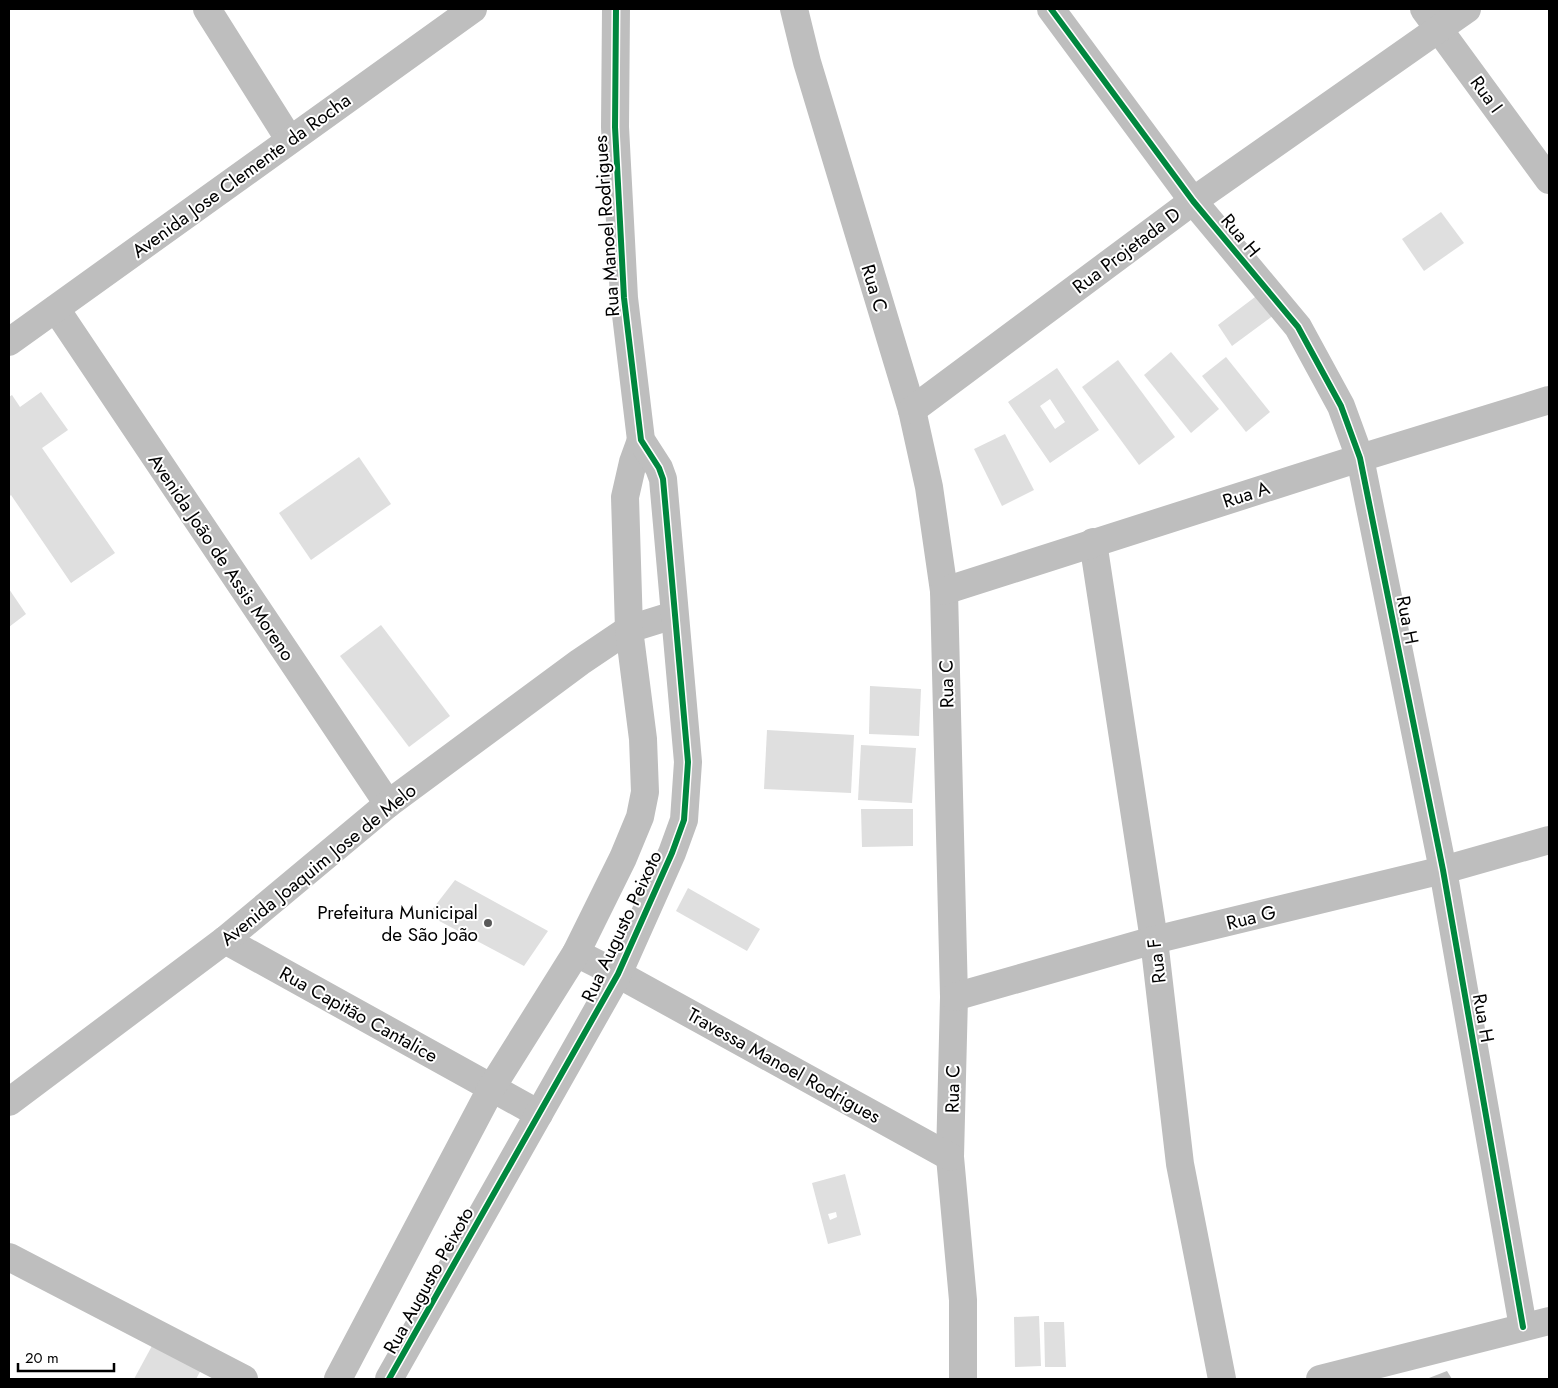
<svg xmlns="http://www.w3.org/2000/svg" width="1558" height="1388" font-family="Jost,sans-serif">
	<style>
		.water { fill: #bfbfbf }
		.building { fill: #dfdfdf; fill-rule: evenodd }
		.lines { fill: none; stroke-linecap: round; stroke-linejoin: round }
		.minor { stroke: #bebebe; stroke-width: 28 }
		.cycleway-casing { stroke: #fff; stroke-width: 9 }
		.cycleway { stroke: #00873e; stroke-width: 6 }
		.poi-dot { fill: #595959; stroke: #fff; stroke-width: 2 }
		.labels { text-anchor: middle; stroke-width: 4; stroke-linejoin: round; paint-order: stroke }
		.street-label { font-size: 19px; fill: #000; stroke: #fff }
		.poi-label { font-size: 19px; fill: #000; stroke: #fff; text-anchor: end }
	</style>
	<rect width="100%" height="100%" fill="#fff"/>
	<polygon class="water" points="1447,1371 1452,1379 1428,1379 1429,1378"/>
	<g class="building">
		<polygon points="1441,212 1464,243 1424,271 1402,239"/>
		<polygon points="1259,294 1274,315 1232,346 1218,325"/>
		<polygon points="1171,352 1219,409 1191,433 1144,375"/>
		<polygon points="1226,357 1270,412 1246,432 1202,376"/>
		<polygon points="1118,360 1175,437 1139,465 1082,387"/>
		<path d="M1057,368L1099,430L1050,463L1008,402ZM1050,399L1065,422L1055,429L1040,406Z"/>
		<polygon points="41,392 68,430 42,448 115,553 71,583 11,495 9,497 9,397 12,395 20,407"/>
		<polygon points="1005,434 1034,490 1002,506 974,449"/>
		<polygon points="359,457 391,504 311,560 279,513"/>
		<polygon points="9,589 26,614 9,627"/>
		<polygon points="381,625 450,716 409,747 340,656"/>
		<polygon points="870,686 921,689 919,736 869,734"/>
		<polygon points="767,730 854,735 851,793 764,789"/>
		<polygon points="861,745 916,748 912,803 858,800"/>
		<polygon points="861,809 913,809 913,846 862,847"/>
		<polygon points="455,880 548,931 524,966 428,915"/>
		<polygon points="688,888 760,929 747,951 676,911"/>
		<path d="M845,1174L861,1235L828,1244L812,1183ZM836,1212L837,1217L830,1220L828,1214Z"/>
		<polygon points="1039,1316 1041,1366 1015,1367 1014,1317"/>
		<polygon points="1044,1322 1064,1322 1066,1367 1045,1367"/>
		<polygon points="153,1344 201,1370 196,1379 134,1379"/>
	</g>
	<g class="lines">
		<g class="minor">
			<polyline points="207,9 289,139"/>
			<polyline points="794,9 807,62 912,410 929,487 944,591 954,997 950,1157 963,1300 963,1379"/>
			<polyline points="1051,9 1193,201 1298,327 1341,406 1360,458 1443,870 1523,1327"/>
			<polyline points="1424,9 1549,180"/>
			<polyline points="56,309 388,804"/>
			<polyline points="9,342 473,9"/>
			<polyline points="912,410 1193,201 1467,9"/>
			<polyline points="1093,542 1154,940 1180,1164 1222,1379"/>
			<polyline points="944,591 1360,458 1549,400"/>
			<polyline points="225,940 539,1114"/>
			<polyline points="576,953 618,974 950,1157"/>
			<polyline points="954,997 1154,940 1443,870 1549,840"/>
			<polyline points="9,1102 225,940 388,804 580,662 629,629 674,615"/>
			<polyline points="9,1257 244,1379"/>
			<polyline points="338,1379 492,1087 576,953 623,858 640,817 645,792 643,739 629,629 625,497 633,462 641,440"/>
			<polyline points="389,1379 618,974 672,853 684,820 688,762 663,479 659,468 641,440 624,298 615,127 616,9"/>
			<polyline points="1320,1379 1549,1321"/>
		</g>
		<defs>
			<g id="cycleway">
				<polyline points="1051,9 1193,201 1298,327 1341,406 1360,458 1443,870 1523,1327"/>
				<polyline points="389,1379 618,974 672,853 684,820 688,762 663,479 659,468 641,440 624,298 615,127 616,9"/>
			</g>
		</defs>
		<use href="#cycleway" class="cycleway-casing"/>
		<use href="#cycleway" class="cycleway"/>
	</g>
	<circle class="poi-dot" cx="488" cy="923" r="5"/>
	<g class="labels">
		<g class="street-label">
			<text transform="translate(1487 94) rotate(54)" y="7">Rua I</text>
			<text transform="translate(241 175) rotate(-36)" y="7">Avenida Jose Clemente da Rocha</text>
			<text transform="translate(606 226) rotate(-94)" y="7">Rua Manoel Rodrigues</text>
			<text transform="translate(1241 235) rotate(50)" y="7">Rua H</text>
			<text transform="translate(1126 250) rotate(-37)" y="7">Rua Projetada D</text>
			<text transform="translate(875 288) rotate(73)" y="7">Rua C</text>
			<text transform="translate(1246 494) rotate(-18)" y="7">Rua A</text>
			<text transform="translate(222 557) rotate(56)" y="7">Avenida João de Assis Moreno</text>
			<text transform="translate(1408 620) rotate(79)" y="7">Rua H</text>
			<text transform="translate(946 684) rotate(-91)" y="7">Rua C</text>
			<text transform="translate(318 864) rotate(-39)" y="7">Avenida Joaquim Jose de Melo</text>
			<text transform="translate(1251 917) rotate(-14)" y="7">Rua G</text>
			<text transform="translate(621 926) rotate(-65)" y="7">Rua Augusto Peixoto</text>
			<text transform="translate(1156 961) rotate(-97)" y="7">Rua F</text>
			<text transform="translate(359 1014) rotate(29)" y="7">Rua Capitão Cantalice</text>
			<text transform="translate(1484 1018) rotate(80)" y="7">Rua H</text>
			<text transform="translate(784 1065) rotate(29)" y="7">Travessa Manoel Rodrigues</text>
			<text transform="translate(952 1089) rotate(-89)" y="7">Rua C</text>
			<text transform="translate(428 1280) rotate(-61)" y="7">Rua Augusto Peixoto</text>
		</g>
		<g class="poi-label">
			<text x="478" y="919">Prefeitura Municipal<tspan x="478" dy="22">de São João</tspan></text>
		</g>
	</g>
	<rect width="1558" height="1388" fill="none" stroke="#000000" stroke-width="20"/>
	<path d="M18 1363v8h96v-8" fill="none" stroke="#000000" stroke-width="2.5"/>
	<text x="25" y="1363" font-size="15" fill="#000000" stroke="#ffffff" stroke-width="4" paint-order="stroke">20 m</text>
</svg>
